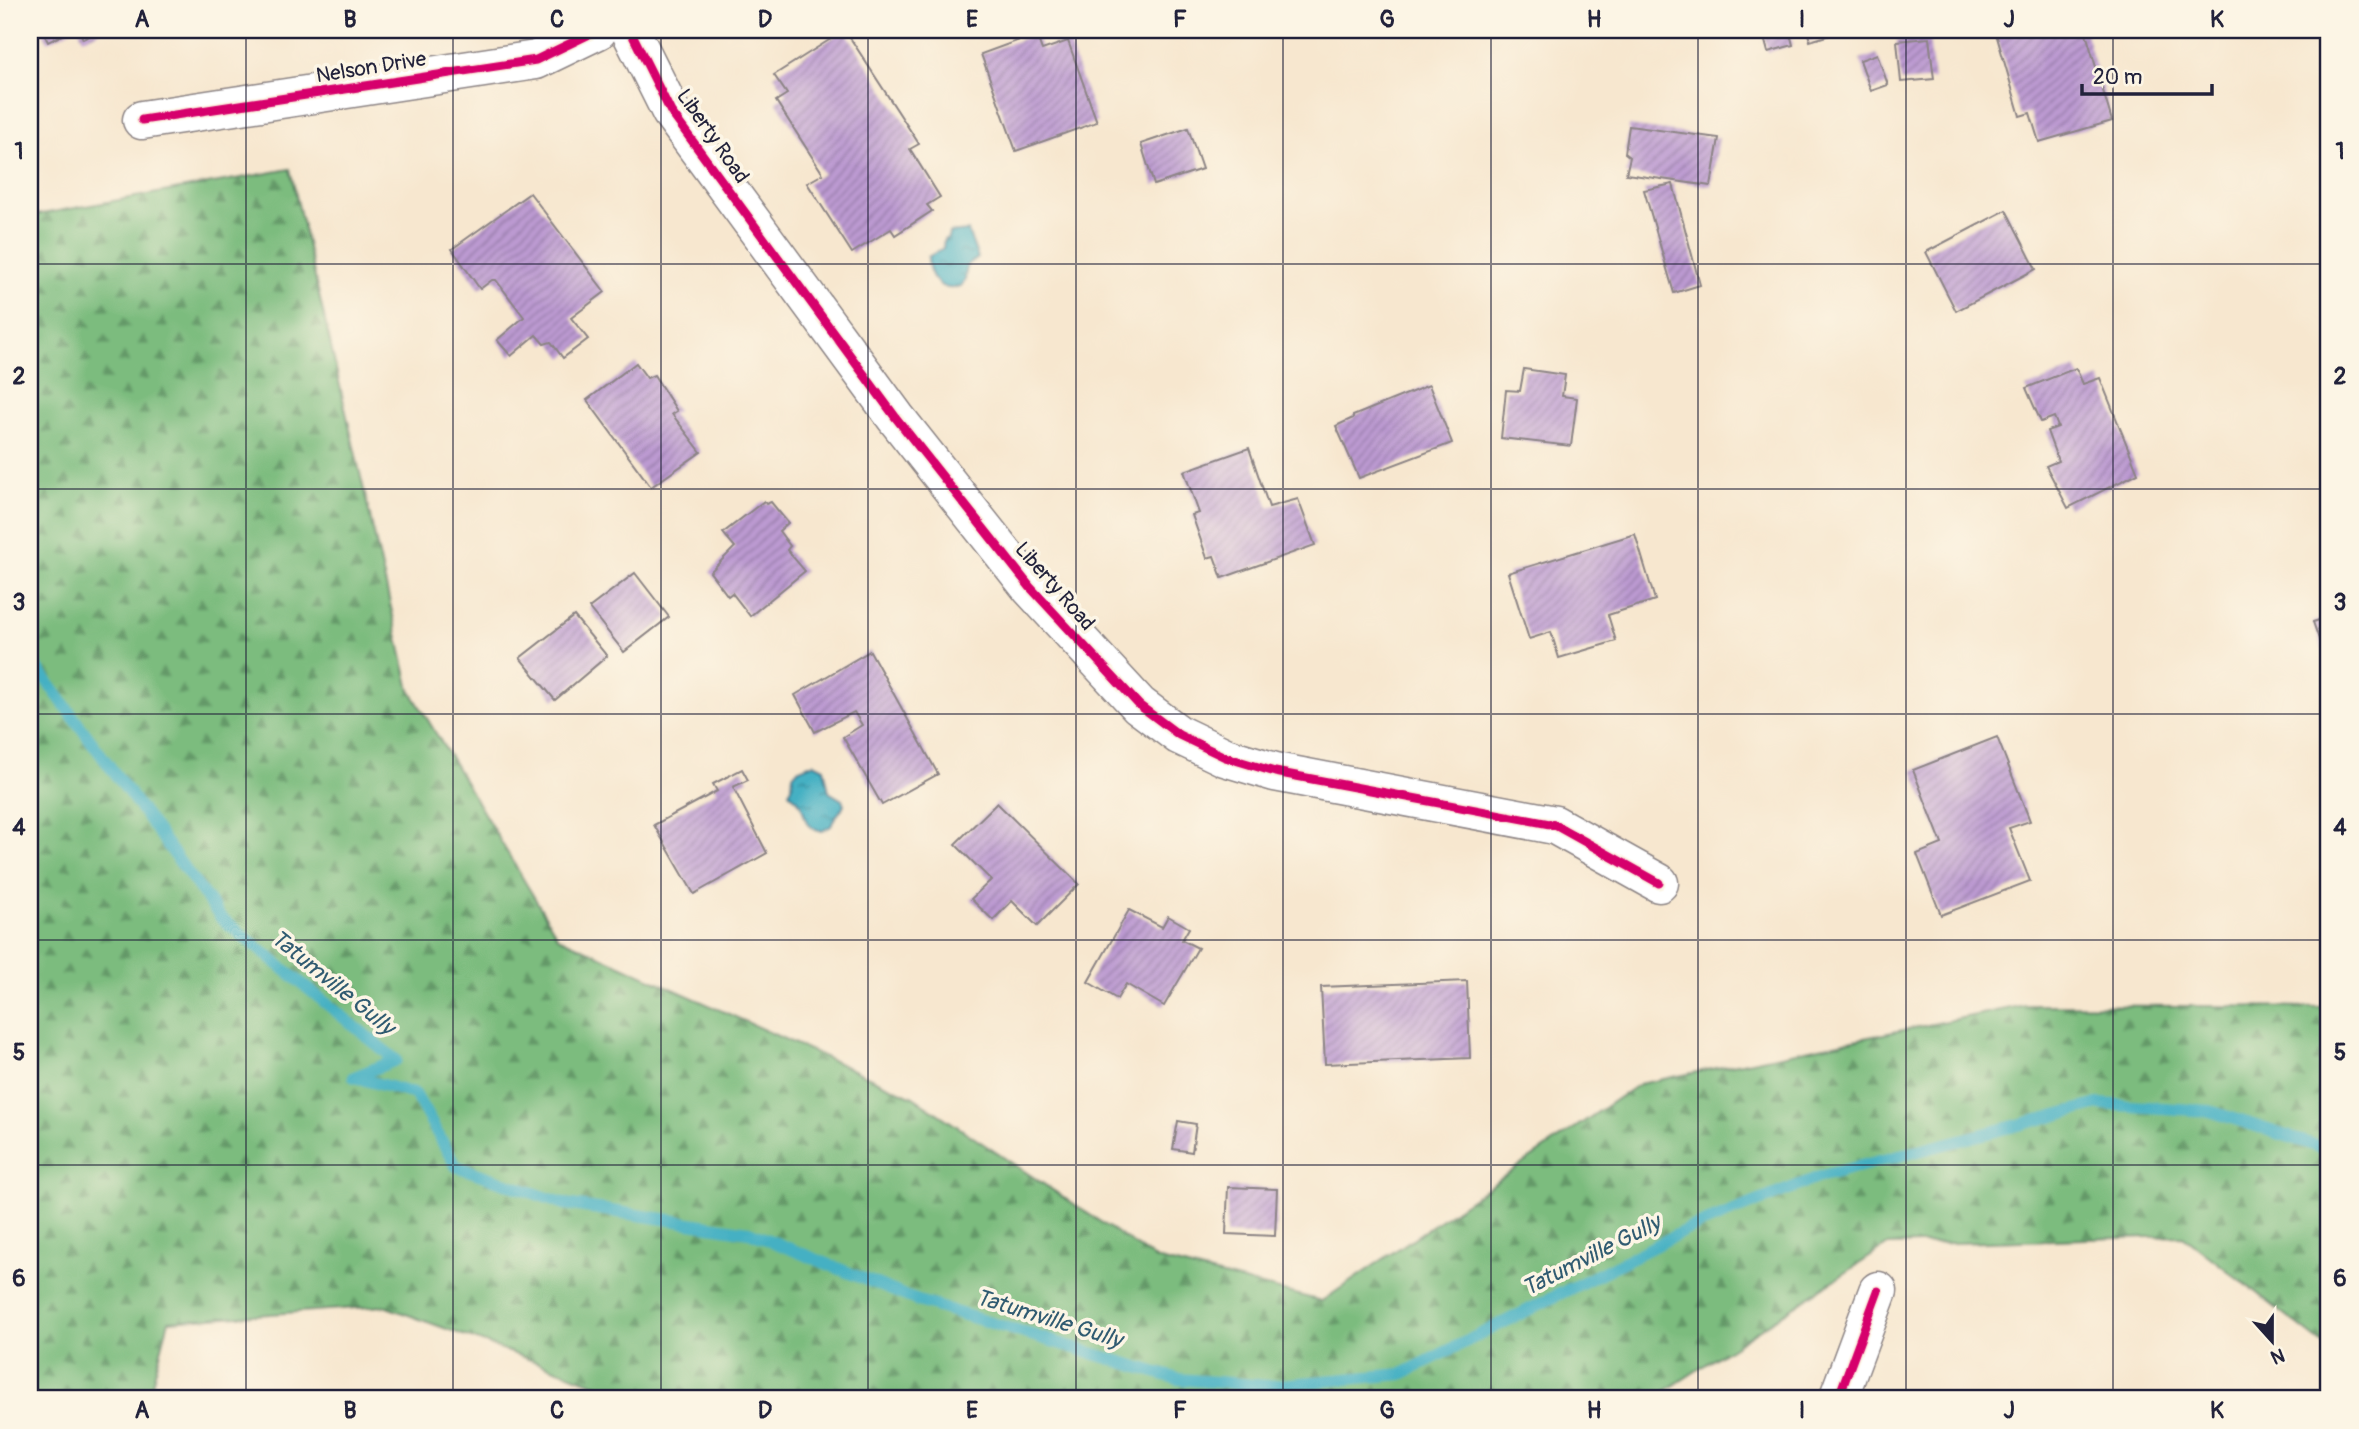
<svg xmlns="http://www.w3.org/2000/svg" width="2359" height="1429" font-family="Pangolin,sans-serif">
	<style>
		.forest { fill: url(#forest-firs); stroke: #4e6f5c; stroke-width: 2 }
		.water { fill: url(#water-ripples); stroke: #33697f; stroke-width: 2 }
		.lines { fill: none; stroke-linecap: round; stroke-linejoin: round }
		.stream { stroke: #44b0c3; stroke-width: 12 }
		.building { fill: url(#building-hatch) }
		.minor-casing { stroke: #8c8485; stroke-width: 41 }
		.minor { stroke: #fff; stroke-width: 38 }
		.cycleway-casing { stroke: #fcf5e5; stroke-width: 13 }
		.cycleway { stroke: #d6006c; stroke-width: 9 }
		.grid { fill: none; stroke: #22223b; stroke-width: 2; stroke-opacity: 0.55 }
		.labels { text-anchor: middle; stroke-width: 7; stroke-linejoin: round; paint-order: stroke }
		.street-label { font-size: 21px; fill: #22223b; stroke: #fcf5e5 }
		.water-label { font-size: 23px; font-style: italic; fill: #305b71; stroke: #fcf5e5 }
		.neatline { fill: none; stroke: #22223b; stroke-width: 2.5 }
		.grid-label { font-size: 23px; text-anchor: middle; font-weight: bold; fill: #22223b }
	</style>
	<defs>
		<pattern id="forest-firs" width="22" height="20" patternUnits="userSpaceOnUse" patternTransform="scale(1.75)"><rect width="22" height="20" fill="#7bbc7e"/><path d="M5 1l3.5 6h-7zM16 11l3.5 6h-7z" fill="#649868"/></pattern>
		<pattern id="water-ripples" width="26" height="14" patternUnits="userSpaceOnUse" patternTransform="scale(1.75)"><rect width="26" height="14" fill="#44b0c3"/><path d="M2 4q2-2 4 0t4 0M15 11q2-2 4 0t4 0" fill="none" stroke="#388fa0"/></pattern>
		<pattern id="building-hatch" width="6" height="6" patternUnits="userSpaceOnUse" patternTransform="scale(1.75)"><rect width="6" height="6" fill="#bc9ad1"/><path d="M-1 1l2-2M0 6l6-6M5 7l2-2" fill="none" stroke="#987dab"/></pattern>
	</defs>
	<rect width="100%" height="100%" fill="#fcf5e5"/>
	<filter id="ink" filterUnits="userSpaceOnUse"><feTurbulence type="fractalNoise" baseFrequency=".0143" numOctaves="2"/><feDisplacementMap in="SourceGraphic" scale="14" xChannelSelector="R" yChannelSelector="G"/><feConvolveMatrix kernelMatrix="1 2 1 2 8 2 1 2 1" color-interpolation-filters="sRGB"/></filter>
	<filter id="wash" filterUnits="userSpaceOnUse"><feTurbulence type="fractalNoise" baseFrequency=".00686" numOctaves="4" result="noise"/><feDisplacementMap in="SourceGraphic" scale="28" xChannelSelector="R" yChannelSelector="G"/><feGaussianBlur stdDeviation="1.57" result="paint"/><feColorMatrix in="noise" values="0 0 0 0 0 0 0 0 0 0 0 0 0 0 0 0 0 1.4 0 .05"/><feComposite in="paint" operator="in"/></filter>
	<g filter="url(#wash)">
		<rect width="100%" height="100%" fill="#f7e7cf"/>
		<polygon class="forest" points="290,169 410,690 558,937 913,1097 1156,1259 1322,1301 1639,1084 2025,1005 2329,1007 2329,1349 2183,1236 1888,1245 1653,1399 637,1399 384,1306 169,1321 148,1399 30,1399 30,216"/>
		<g class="water">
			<path d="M968,231L978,258L967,265L965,280L961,286C941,294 928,278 928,257L943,248L944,240L948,238L949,233Z"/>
			<path d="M814,763L824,768L829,792L842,800L844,804C841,813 835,815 831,826L822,831C802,826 808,820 801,805C799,800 793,796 789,792L792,787L793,775L797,770Z"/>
		</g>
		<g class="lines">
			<polyline class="stream" points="30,658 221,918 396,1060 354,1077 415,1094 456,1166 565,1204 749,1232 918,1301 1178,1379 1268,1386 1402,1374 1686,1230 1822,1176 2099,1104 2210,1111 2329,1150"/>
		</g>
		<g id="blocks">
			<g class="building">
				<polygon points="42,30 72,30 48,42"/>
				<polygon points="79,30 103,30 83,39"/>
				<polygon points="845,30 919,144 910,149 940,197 927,205 932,211 895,235 891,229 852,253 807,183 823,174 776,101 787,94 774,75"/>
				<polygon points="1762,30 1789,30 1793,45 1768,52"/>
				<polygon points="1807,30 1832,30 1833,34 1810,41"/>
				<polygon points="1995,30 2085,30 2112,121 2039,142 2030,113 2020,116"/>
				<polygon points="1036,34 1042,50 1068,41 1097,122 1016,151 981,54"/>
				<polygon points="1929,38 1934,79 1901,82 1897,41"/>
				<polygon points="1877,54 1888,85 1871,91 1860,60"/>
				<polygon points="1629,126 1719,138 1711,186 1626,174 1630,157 1625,153"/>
				<polygon points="1188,128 1202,169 1154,185 1141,144"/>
				<polygon points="1673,184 1700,285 1674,293 1644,190"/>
				<polygon points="530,193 605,292 571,318 588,339 563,358 551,342 544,344 536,335 511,356 497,340 524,317 496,280 492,280 480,289 452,249"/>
				<polygon points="2006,210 2036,269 1956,311 1926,252"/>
				<polygon points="636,363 647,378 654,375 677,411 672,414 701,452 651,487 587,400"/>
				<polygon points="2076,368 2083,384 2100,378 2138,473 2068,508 2046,466 2058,461 2047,431 2058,427 2054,417 2041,422 2026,388"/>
				<polygon points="1524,369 1565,375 1562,396 1577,398 1571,446 1501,438 1506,390 1520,391"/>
				<polygon points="1429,385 1452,443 1359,478 1336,426 1353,418 1353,416"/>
				<polygon points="1249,448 1269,507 1298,499 1315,545 1222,578 1214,556 1207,558 1192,515 1199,513 1184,471"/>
				<polygon points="764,501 766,504 771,502 788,523 779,531 790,546 787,550 805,571 750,616 732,593 728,596 710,572 735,547 723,533"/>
				<polygon points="1635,534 1655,600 1608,615 1616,641 1559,658 1551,632 1529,639 1508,573"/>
				<polygon points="635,573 669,617 624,652 589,608"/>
				<polygon points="574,616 607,656 555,700 520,658"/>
				<polygon points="2329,617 2329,668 2313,622"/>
				<polygon points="870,651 938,774 882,805 843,737 862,725 854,712 815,732 795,695"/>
				<polygon points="1997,737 2030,821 2009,828 2030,881 1941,915 1917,854 1942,844 1913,770"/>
				<polygon points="742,769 748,780 733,787 767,853 694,894 654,825 717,791 713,784"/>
				<polygon points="997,803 1079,884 1037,926 1012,901 993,920 971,899 991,880 955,844"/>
				<polygon points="1129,910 1162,927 1168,916 1189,928 1182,940 1198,948 1164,1006 1126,984 1117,999 1088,982"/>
				<polygon points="1467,981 1470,1058 1325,1064 1321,987"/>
				<polygon points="1178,1121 1196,1124 1192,1152 1173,1149"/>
				<polygon points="1228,1187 1277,1189 1275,1236 1226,1234"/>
			</g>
		</g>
	</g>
	<g filter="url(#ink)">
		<use href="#blocks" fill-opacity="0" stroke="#8c8485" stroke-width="2"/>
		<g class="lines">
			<defs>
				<g id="minor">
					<polyline points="630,30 671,112 896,418 1030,587 1139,705 1179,735 1225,757 1275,772 1555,825 1659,883"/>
					<polyline points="142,120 536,60 598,30"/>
					<polyline points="1838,1399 1878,1291"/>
				</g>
			</defs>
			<use href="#minor" class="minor-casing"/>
			<use href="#minor" class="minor"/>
			<defs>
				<g id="cycleway">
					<polyline points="630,30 671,112 896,418 1030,587 1139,705 1179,735 1225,757 1275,772 1555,825 1659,883"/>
					<polyline points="142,120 536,60 598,30"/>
					<polyline points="1838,1399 1878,1291"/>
				</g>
			</defs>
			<use href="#cycleway" class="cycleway-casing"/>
			<use href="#cycleway" class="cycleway"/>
		</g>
	</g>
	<path class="grid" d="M246,30V1399M453,30V1399M661,30V1399M868,30V1399M1076,30V1399M1283,30V1399M1491,30V1399M1698,30V1399M1906,30V1399M2113,30V1399M30,264H2329M30,489H2329M30,714H2329M30,940H2329M30,1165H2329"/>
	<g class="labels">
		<g class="street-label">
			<text transform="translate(371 67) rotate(-9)" y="7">Nelson Drive</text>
			<text transform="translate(713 136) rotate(55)" y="7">Liberty Road</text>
			<text transform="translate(1055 586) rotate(49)" y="7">Liberty Road</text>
		</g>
		<g class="water-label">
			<text transform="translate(333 982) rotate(39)" y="8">Tatumville Gully</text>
			<text transform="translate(1591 1255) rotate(-27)" y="8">Tatumville Gully</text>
			<text transform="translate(1049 1318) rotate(17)" y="8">Tatumville Gully</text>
		</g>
	</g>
	<rect width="2359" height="1429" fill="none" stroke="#fcf5e5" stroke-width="77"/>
	<g transform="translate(2272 1341) rotate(159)" stroke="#fcf5e5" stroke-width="5" paint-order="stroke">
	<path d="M0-5L12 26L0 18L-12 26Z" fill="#22223b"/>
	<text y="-10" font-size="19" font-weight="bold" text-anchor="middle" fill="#22223b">N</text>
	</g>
	<path d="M2082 84v10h130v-10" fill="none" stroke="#22223b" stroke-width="3.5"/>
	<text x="2093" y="84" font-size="21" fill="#22223b" stroke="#fcf5e5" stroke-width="5" paint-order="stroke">20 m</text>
	<rect x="38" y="38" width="2282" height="1352" class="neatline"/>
	<g class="grid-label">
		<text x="142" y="27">A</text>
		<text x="350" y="27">B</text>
		<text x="557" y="27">C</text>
		<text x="765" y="27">D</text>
		<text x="972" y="27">E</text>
		<text x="1180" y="27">F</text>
		<text x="1387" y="27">G</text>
		<text x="1594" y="27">H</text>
		<text x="1802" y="27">I</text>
		<text x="2009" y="27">J</text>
		<text x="2217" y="27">K</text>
		<text x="19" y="159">1</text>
		<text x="2340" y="159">1</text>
		<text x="19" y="384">2</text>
		<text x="2340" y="384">2</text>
		<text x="19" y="610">3</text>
		<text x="2340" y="610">3</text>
		<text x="19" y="835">4</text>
		<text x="2340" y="835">4</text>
		<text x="19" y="1060">5</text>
		<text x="2340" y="1060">5</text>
		<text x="19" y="1286">6</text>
		<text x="2340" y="1286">6</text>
		<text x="142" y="1418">A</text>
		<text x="350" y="1418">B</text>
		<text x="557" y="1418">C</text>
		<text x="765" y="1418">D</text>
		<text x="972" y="1418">E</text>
		<text x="1180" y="1418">F</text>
		<text x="1387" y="1418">G</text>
		<text x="1594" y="1418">H</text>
		<text x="1802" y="1418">I</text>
		<text x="2009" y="1418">J</text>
		<text x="2217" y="1418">K</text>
	</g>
</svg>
